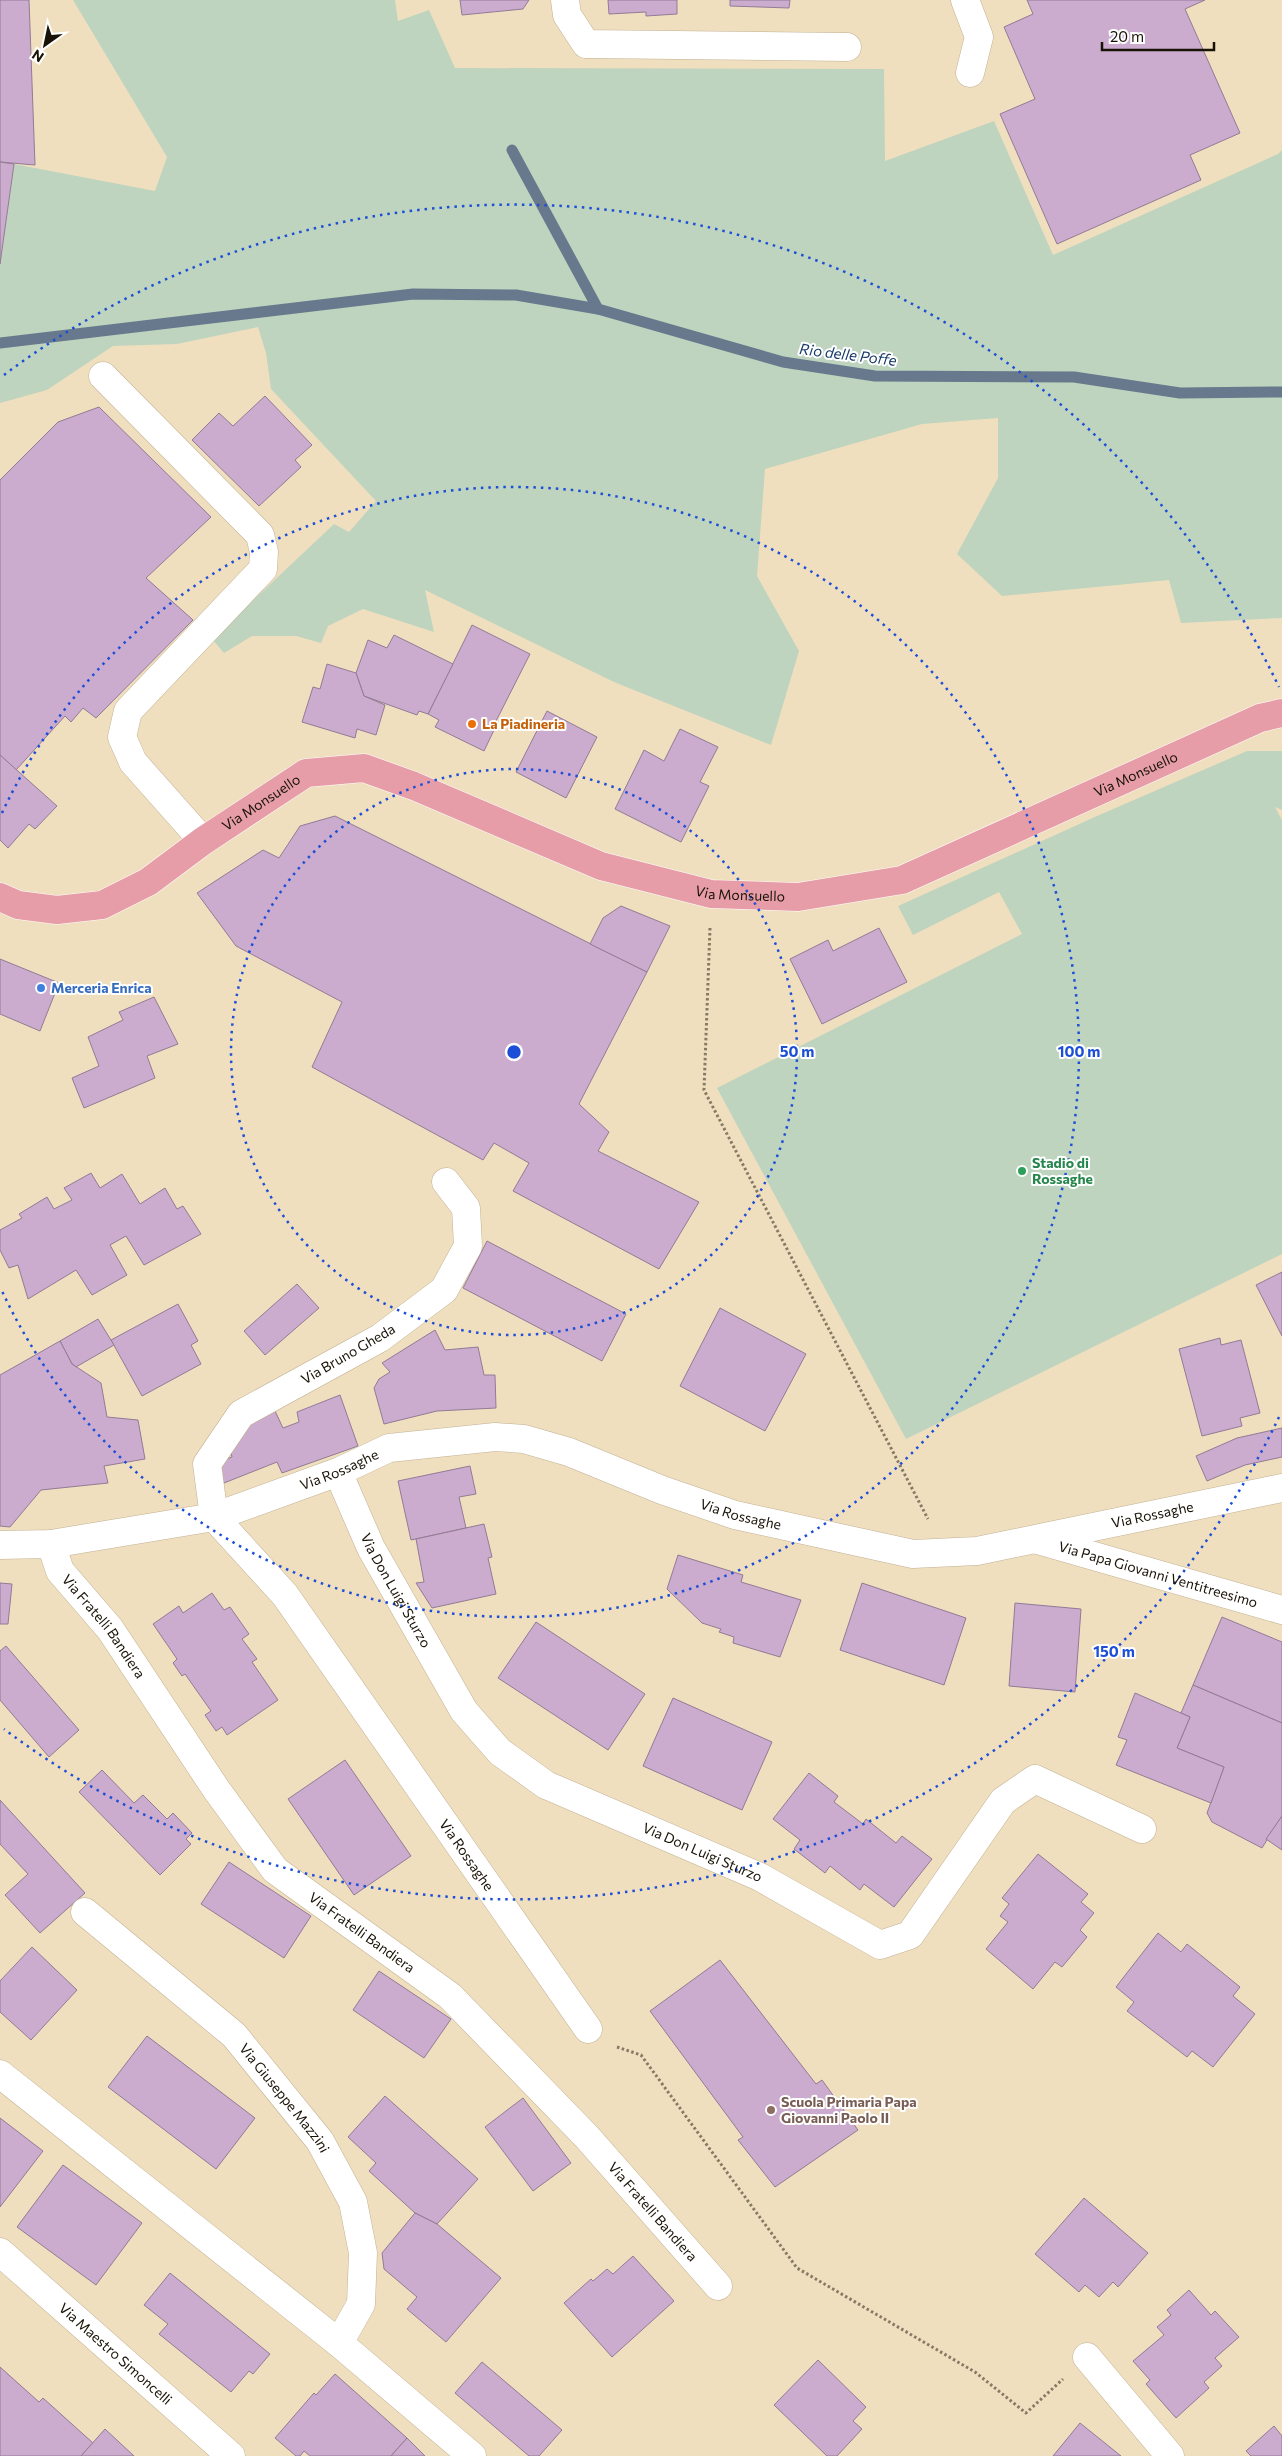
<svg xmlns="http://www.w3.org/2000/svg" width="1282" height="2456" font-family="Commissioner,sans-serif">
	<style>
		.green { fill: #bed4be }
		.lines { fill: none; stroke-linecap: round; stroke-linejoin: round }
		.stream { stroke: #68788d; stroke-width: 11 }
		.building { fill: #cbabce; stroke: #927b95 }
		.minor-casing { stroke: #c1b192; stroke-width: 29 }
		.major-casing { stroke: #fff; stroke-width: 29 }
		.path { stroke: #867a64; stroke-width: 3; stroke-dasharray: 2.5 2.5; stroke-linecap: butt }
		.minor { stroke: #fff; stroke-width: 28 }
		.major { stroke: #e69da8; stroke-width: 28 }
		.ring { fill: none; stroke: #1d4ed8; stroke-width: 2.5; stroke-dasharray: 2.5 5 }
		.food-dot { fill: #e8710a; stroke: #fff; stroke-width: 2 }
		.shop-dot { fill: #3f7fe0; stroke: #fff; stroke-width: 2 }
		.leisure-dot { fill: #2e9e5b; stroke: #fff; stroke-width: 2 }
		.education-dot { fill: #8d6e63; stroke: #fff; stroke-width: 2 }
		.labels { text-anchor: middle; stroke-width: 4; stroke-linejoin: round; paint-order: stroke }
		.food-label { font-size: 14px; font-weight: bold; fill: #c56008; stroke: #fff; text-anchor: start }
		.street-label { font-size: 14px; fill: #191307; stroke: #fff }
		.shop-label { font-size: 14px; font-weight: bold; fill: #366cbe; stroke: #fff; text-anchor: start }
		.leisure-label { font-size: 14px; font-weight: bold; fill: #27864d; stroke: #fff; text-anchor: start }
		.education-label { font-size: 14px; font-weight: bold; fill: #785e54; stroke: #fff; text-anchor: start }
		.water-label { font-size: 15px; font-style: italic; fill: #173967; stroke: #fff }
		.centre { fill: #1d4ed8; stroke: #fff; stroke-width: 2.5 }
		.ring-label { font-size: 15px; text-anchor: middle; font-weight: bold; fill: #1d4ed8; stroke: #fff; stroke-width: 4; stroke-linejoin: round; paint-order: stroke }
	</style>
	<rect width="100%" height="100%" fill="#f0dfbf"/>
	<g class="green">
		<polygon points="73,0 395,0 398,21 429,10 455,68 884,69 885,161 994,121 1053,255 1278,154 1282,150 1282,618 1181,623 1169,580 1002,596 957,554 998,478 998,418 922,424 765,469 757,576 799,651 771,745 614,682 425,590 434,632 363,609 328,626 321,643 296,636 252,636 224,653 212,639 334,524 349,532 376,501 271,389 266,353 258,327 177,344 113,346 47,390 0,403 0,264 14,164 155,191 167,157"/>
		<polygon points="1247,751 1282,751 1282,810 1275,807 1282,820 1282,1254 906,1439 717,1088 1022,934 999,892 913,935 898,906 1097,816"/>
	</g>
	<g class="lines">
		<g class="stream">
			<polyline points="512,150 598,309 783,362 875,376 1074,377 1180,393 1282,392"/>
			<polyline points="0,343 413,294 516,295 598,309"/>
		</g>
	</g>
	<g class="building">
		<polygon points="0,0 29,0 35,165 0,162"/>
		<polygon points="460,0 529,0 523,9 462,15"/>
		<polygon points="608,0 677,0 677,14 646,16 646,12 609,14"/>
		<polygon points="730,0 790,0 789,8 730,6"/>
		<polygon points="1027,0 1205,0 1185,9 1240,133 1190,155 1201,180 1057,244 1000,114 1035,99 1004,27 1033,14"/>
		<polygon points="0,162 14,164 0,264"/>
		<polygon points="265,396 312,445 295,460 301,467 259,506 192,440 219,413 233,426"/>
		<polygon points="99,407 211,517 146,578 193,620 96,718 83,708 71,722 65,716 16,770 0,755 0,480 58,422"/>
		<polygon points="472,625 530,654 493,727 495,728 484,751 435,727 439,720 428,714"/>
		<polygon points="394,635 453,664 428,714 419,711 417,715 364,696 356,673 368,640 387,648"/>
		<polygon points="327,664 356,673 364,696 385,705 376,735 357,729 355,738 302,722 313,687 320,689"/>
		<polygon points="547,711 597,737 566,798 516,772"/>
		<polygon points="680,729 718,747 700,782 709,786 681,842 615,809 644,750 664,761"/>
		<polygon points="0,755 57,806 35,829 29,824 8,848 0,840"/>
		<polygon points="335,816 647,972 579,1104 609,1132 598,1151 699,1202 659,1269 513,1191 529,1163 494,1143 483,1160 312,1067 342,1002 236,946 197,893 263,850 279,858 300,826"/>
		<polygon points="621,906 670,926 647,972 590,944 603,918"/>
		<polygon points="879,928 907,982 822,1024 790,959 828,940 833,951"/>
		<polygon points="0,959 59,983 40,1031 0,1014"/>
		<polygon points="154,997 178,1044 147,1056 155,1078 84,1108 72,1078 99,1066 88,1037 123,1020 119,1012"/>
		<polygon points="91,1173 100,1188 122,1174 140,1204 165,1188 177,1209 183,1206 201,1234 144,1265 126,1236 110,1245 127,1275 92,1295 76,1270 28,1299 18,1265 9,1268 0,1250 0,1230 22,1218 19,1214 47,1197 54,1209 72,1200 64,1188"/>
		<polygon points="487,1241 626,1314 602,1361 463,1288"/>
		<polygon points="1282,1272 1282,1336 1256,1285"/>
		<polygon points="297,1284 319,1308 265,1355 244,1331"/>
		<polygon points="178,1304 198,1341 191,1345 201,1364 142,1396 111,1340"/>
		<polygon points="720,1308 806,1354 765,1431 680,1386"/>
		<polygon points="98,1319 114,1345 76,1367 72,1364 60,1341"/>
		<polygon points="435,1330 445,1350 478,1347 484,1375 495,1375 496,1408 437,1411 384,1424 374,1388 379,1379 390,1372 382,1363"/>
		<polygon points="1220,1338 1221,1345 1241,1340 1260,1413 1240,1418 1242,1426 1202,1436 1179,1349"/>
		<polygon points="60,1341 72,1364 101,1383 107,1417 138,1420 145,1459 104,1466 108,1483 41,1490 10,1527 0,1526 0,1375"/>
		<polygon points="340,1395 358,1446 282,1473 277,1462 224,1483 216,1463 232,1457 229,1446 250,1422 275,1411 283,1428 299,1422 297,1412"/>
		<polygon points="1282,1428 1282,1457 1245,1465 1207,1481 1196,1456 1237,1438"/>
		<polygon points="470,1466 476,1494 459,1497 466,1528 411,1540 398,1481"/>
		<polygon points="484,1524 492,1557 488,1558 496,1594 432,1608 416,1583 424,1582 416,1539"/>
		<polygon points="678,1555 743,1575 741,1582 801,1600 780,1657 733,1643 734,1637 719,1632 721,1629 702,1623 667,1589"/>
		<polygon points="0,1583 12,1584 8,1624 0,1624"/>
		<polygon points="862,1583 966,1618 944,1685 840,1650"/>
		<polygon points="212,1593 224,1610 230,1607 249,1634 242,1639 257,1659 252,1662 278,1700 227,1735 222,1727 216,1731 205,1715 211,1711 185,1674 182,1676 173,1663 177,1659 153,1624 179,1606 183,1613"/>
		<polygon points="1015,1603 1081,1609 1075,1692 1009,1686"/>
		<polygon points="1222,1617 1282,1642 1282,1723 1193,1685"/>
		<polygon points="536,1622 645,1694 608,1750 498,1678"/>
		<polygon points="6,1646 79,1730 49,1757 0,1700 0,1651"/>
		<polygon points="1193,1685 1282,1723 1282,1816 1262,1848 1212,1822 1207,1813 1224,1767 1177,1748 1190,1717 1181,1713"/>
		<polygon points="1135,1693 1190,1717 1177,1748 1224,1767 1211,1803 1116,1765 1127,1740 1118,1737"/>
		<polygon points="673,1698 772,1742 742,1810 643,1766"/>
		<polygon points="345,1760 411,1856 354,1895 288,1799"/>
		<polygon points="102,1770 134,1803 143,1795 167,1819 173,1813 192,1833 186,1839 191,1844 160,1875 79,1792"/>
		<polygon points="809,1773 838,1796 834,1802 863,1824 866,1819 896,1843 902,1836 932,1859 894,1907 864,1884 860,1890 830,1866 825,1873 794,1849 800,1840 773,1819"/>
		<polygon points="0,1800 85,1893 40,1933 5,1895 28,1874 0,1844"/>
		<polygon points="1282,1816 1282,1850 1266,1839"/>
		<polygon points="1038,1854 1088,1894 1081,1902 1094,1913 1080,1930 1087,1937 1062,1967 1055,1962 1033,1989 986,1949 1008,1922 1000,1916 1009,1904 1002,1898"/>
		<polygon points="229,1862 311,1916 284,1958 201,1904"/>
		<polygon points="1158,1933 1181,1952 1187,1944 1240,1987 1233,1996 1255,2014 1213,2067 1192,2051 1187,2057 1127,2011 1134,2002 1116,1987"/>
		<polygon points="32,1947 77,1990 31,2040 0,2012 0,1981"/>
		<polygon points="720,1960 816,2084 822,2080 858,2130 775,2187 738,2140 743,2137 650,2011"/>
		<polygon points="379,1971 451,2019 424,2058 353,2010"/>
		<polygon points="147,2036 255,2118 216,2169 108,2087"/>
		<polygon points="385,2096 478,2179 437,2224 415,2213 369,2171 376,2163 348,2137"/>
		<polygon points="523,2098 571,2163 533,2191 485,2127"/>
		<polygon points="0,2118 43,2151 0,2207"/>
		<polygon points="63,2165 142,2223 96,2285 17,2227"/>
		<polygon points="1084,2198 1148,2253 1118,2287 1113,2282 1099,2297 1085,2285 1079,2292 1035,2254"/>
		<polygon points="415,2213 437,2224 501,2278 446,2342 407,2309 417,2297 384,2269 382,2253"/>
		<polygon points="633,2256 674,2301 612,2357 564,2303 591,2279 593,2281 607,2269 613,2274"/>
		<polygon points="170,2273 270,2354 253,2374 249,2371 231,2392 159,2334 168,2324 144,2305"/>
		<polygon points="1189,2290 1211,2315 1215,2311 1239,2337 1215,2358 1222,2366 1204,2382 1209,2388 1176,2418 1146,2384 1150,2380 1133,2361 1164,2335 1157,2327 1171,2315 1167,2310"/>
		<polygon points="818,2360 866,2407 853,2421 862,2429 837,2456 827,2456 774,2405"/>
		<polygon points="482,2362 562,2430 539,2456 529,2456 455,2393"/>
		<polygon points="0,2367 39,2402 43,2398 93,2443 81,2456 0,2456"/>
		<polygon points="335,2374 407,2438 391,2456 310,2456 304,2451 300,2456 296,2456 275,2438 314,2393 316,2395"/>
		<polygon points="1080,2423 1121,2456 1053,2456"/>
		<polygon points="1274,2426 1282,2436 1282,2456 1251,2456 1246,2451"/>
		<polygon points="105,2429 134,2456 81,2456"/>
		<polygon points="407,2438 425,2456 391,2456"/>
	</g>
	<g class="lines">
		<defs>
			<g id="minor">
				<polyline points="565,0 567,15 586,44 847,47"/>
				<polyline points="965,0 979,37 970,73"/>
				<polyline points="103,376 260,535 264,552 263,569 128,711 122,737 133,762 203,841"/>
				<path id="s1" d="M446,1182L466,1208L468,1246L444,1290L380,1338L241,1414L207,1464L214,1517L285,1595L588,2029"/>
				<path id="s2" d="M338,1472L371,1548L464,1711L500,1752L546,1785L760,1877L880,1945L910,1935L1003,1801L1035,1779L1142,1829"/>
				<path id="s3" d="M1038,1540L1282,1610"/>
				<path id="s4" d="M51,1544L60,1571L110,1629L216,1789L275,1870L450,1996L587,2137L718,2286"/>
				<path id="s5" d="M0,1545L51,1544L214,1517L338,1472L389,1448L495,1437L524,1439L569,1452L662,1490L735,1515L913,1554L977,1551L1282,1488"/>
				<path id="s6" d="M85,1912L234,2035L320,2141L353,2202L363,2253L361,2304L339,2343"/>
				<polyline points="0,2074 339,2343 472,2456"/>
				<path id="s7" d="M0,2252L231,2456"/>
				<polyline points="1087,2357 1170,2456"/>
			</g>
			<g id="major">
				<path id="s8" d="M0,897L18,905L57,910L102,905L148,882L203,841L306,773L364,768L414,786L601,866L711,894L798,897L902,880L1260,718L1282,713"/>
			</g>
		</defs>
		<use href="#minor" class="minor-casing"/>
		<use href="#major" class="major-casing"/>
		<g class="path">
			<polyline points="710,928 704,1090 928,1519"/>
			<polyline points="617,2047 641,2055 797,2268 975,2372 1026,2413 1063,2379"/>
		</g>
		<use href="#minor" class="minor"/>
		<use href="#major" class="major"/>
	</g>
	<g class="ring">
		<circle cx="514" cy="1052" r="283"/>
		<path d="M2 813A565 565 0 1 1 2 1291"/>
		<path d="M1279 1417A848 848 0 0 1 4 1729M4 375A848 848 0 0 1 1279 687"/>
	</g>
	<circle class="food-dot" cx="472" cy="724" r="5"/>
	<circle class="shop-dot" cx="41" cy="988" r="5"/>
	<circle class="leisure-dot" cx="1022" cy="1171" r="5"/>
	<circle class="education-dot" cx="771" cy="2110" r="5"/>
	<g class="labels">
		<g class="food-label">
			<text x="482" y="729">La Piadineria</text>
		</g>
		<g class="street-label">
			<text dy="5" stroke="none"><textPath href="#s8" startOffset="1225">Via Monsuello</textPath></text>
			<text dy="5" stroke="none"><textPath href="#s8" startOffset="294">Via Monsuello</textPath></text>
			<text dy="5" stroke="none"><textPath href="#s8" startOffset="805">Via Monsuello</textPath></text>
			<text transform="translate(348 1354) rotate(-30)" y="5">Via Bruno Gheda</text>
			<text dy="5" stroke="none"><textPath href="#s5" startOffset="350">Via Rossaghe</textPath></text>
			<text dy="5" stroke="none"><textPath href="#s5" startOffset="770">Via Rossaghe</textPath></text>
			<text dy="5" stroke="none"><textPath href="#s5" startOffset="1190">Via Rossaghe</textPath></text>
			<text dy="5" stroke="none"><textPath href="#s3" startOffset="125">Via Papa Giovanni Ventitreesimo</textPath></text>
			<text dy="5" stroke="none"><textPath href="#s2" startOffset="132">Via Don Luigi Sturzo</textPath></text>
			<text dy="5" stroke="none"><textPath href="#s4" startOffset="99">Via Fratelli Bandiera</textPath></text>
			<text dy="5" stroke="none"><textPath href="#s2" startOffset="552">Via Don Luigi Sturzo</textPath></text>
			<text dy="5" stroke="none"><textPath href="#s1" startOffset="896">Via Rossaghe</textPath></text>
			<text dy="5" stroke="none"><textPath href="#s4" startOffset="504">Via Fratelli Bandiera</textPath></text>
			<text dy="5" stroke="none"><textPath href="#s6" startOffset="274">Via Giuseppe Mazzini</textPath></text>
			<text dy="5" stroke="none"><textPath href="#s4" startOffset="909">Via Fratelli Bandiera</textPath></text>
			<text dy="5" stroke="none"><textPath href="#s7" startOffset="154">Via Maestro Simoncelli</textPath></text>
		</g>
		<g class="shop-label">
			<text x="51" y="993">Merceria Enrica</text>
		</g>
		<g class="leisure-label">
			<text x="1032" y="1168">Stadio di<tspan x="1032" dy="16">Rossaghe</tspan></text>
		</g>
		<g class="education-label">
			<text x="781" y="2107">Scuola Primaria Papa<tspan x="781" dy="16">Giovanni Paolo II</tspan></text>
		</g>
		<g class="water-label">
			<text transform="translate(848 355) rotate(7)" y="5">Rio delle Poffe</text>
		</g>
	</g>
	<circle cx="514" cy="1052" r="8" class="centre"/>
	<g class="ring-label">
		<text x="797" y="1057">50 m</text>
		<text x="1079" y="1057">100 m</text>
		<text x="1114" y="1657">150 m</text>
	</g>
	<g transform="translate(45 45) rotate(213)" stroke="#ffffff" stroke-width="4" paint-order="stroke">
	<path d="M0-4L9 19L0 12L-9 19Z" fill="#191307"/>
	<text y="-8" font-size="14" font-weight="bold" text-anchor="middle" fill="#191307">N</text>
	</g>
	<path d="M1102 42v8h112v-8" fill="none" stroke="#191307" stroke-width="2.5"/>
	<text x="1110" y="42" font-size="15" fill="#191307" stroke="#ffffff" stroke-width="4" paint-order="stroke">20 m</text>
</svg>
